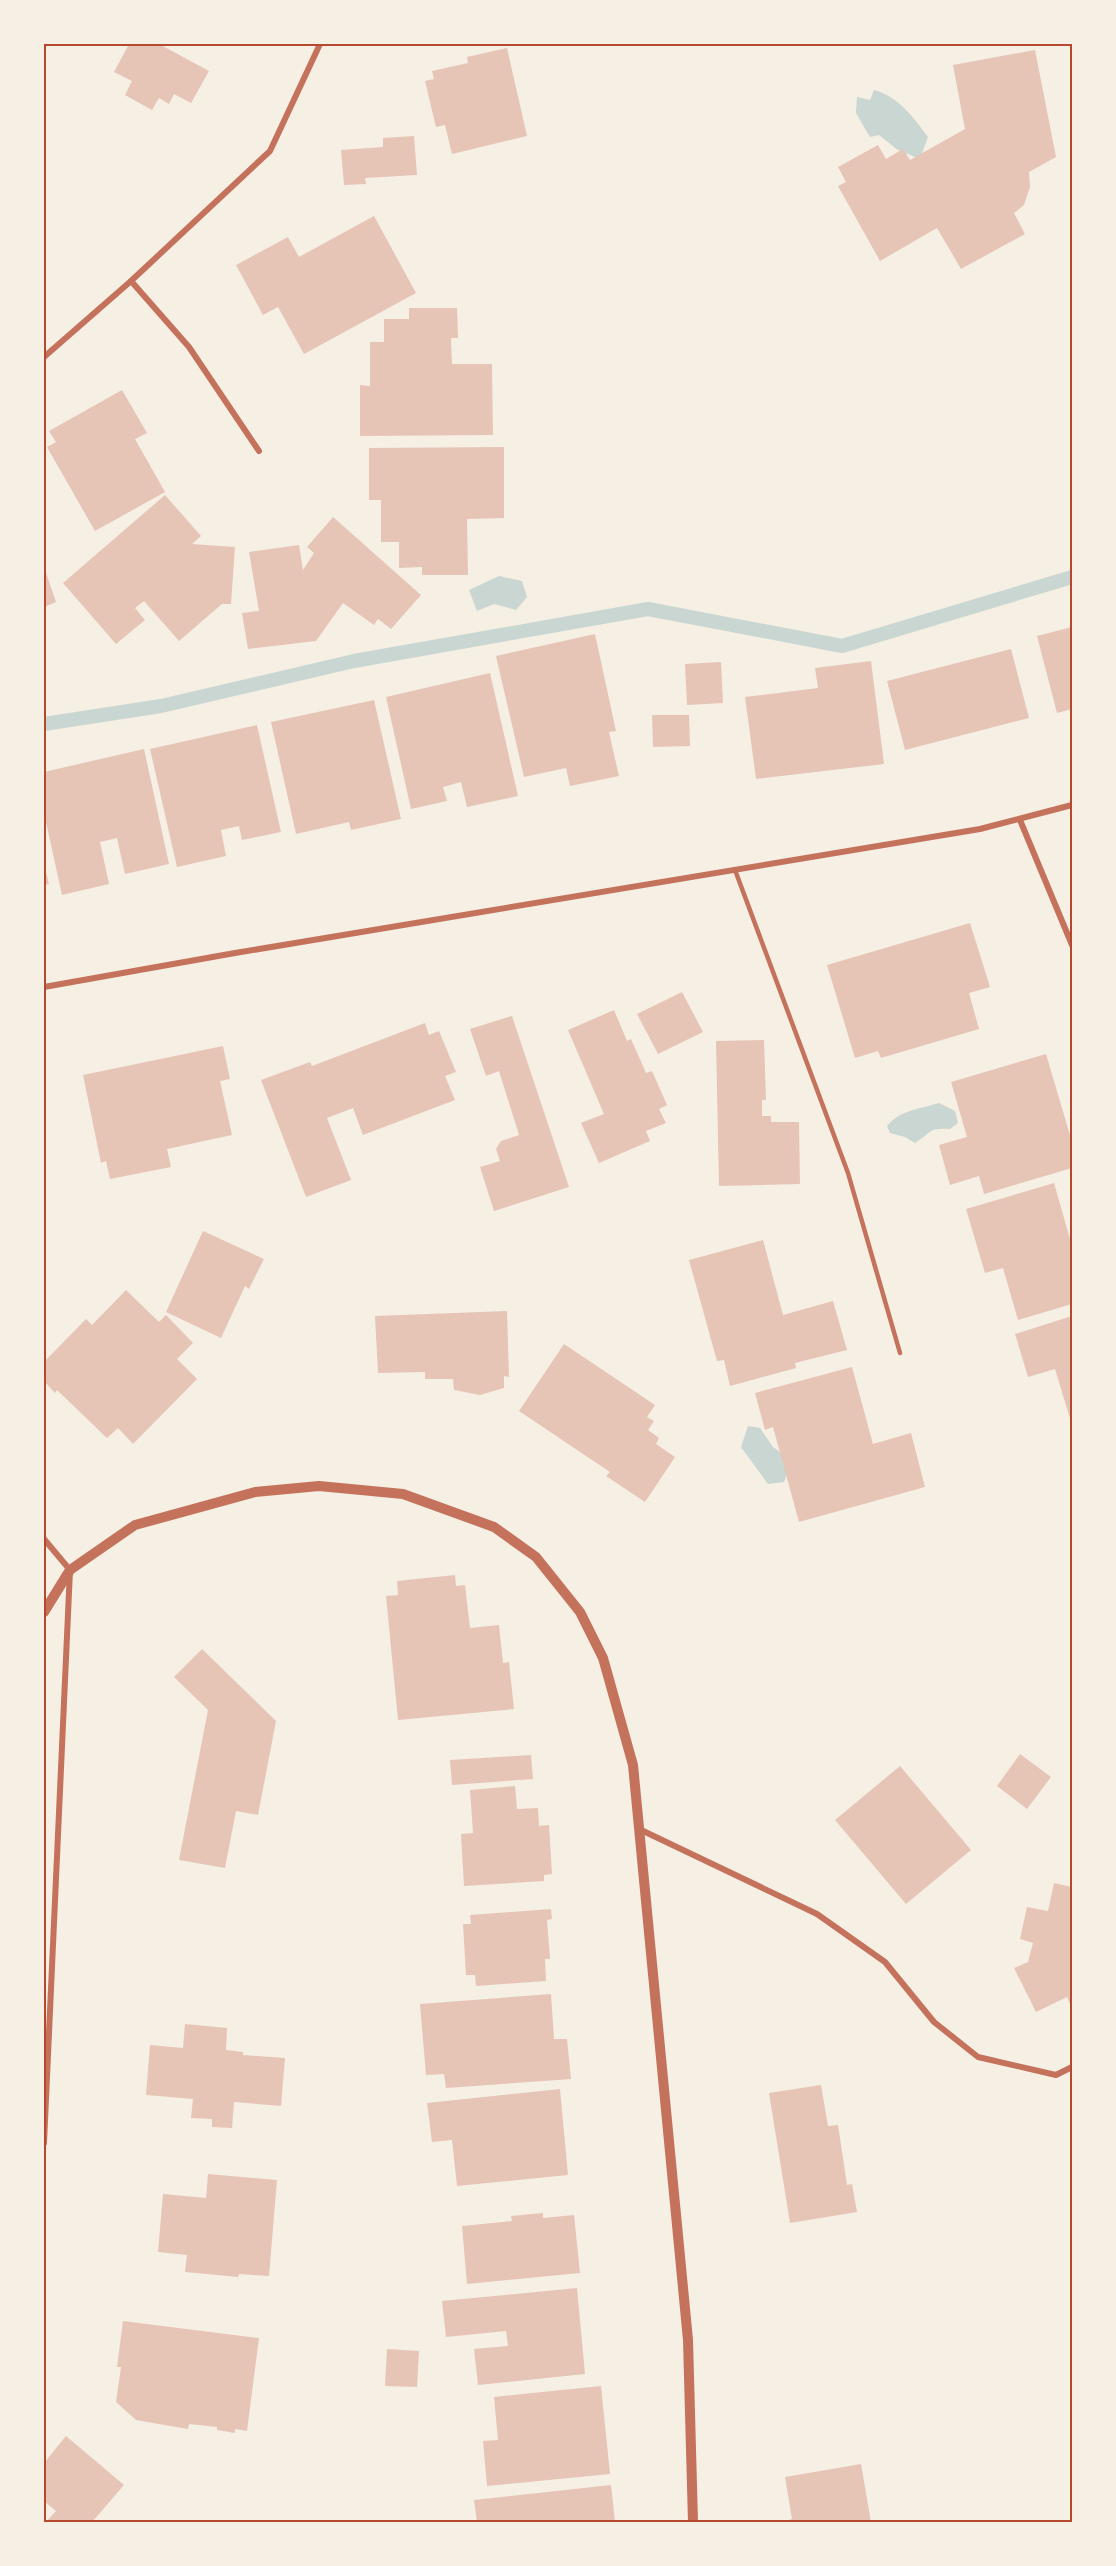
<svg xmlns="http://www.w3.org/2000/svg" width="1116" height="2566" font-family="Figtree,sans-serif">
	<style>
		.water { fill: #c9d6d2 }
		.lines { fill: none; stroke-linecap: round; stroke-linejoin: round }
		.stream { stroke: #c9d6d2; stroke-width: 14 }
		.building { fill: #e6c5b7 }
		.service { stroke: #c5725c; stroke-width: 4.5 }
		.minor { stroke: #c5725c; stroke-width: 6 }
		.tertiary { stroke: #c5725c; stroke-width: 10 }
		.neatline { fill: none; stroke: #b5482f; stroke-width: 2 }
	</style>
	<rect width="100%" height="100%" fill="#f6efe4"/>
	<g class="water">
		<path d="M874,90C898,96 914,118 928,137L920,159L898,150L879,135L870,137L856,113L857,97L870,100Z"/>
		<polygon points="499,576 522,581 527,597 516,610 494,604 477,611 469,590"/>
		<path d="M939,1103L955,1111L958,1123L950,1129C927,1128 933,1132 915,1143L905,1137L890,1133L887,1126C900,1110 920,1109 939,1103Z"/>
		<polygon points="748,1426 760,1428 773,1447 784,1455 790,1467 784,1482 768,1484 741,1447"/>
	</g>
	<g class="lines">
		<polyline class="stream" points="44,724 161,706 354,661 648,609 842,646 1072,577"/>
	</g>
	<g class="building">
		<polygon points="129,44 159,44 209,71 191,103 174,94 169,104 159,98 152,110 125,95 132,81 114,72"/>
		<polygon points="507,48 527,136 452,154 445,125 436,127 425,81 434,79 432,71 468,63 467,57"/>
		<polygon points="1035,50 1056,157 1029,172 1030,187 1024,205 1014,213 1025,234 961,269 937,228 880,261 838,186 846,182 838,167 878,145 886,159 903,149 910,160 965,129 953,65"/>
		<polygon points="414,136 417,175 365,178 366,184 344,185 341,150 383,147 383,138"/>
		<polygon points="374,216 416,293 304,354 278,307 263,315 236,265 288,237 299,257"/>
		<polygon points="409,308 457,308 458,338 451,338 452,364 492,364 493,435 360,436 360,385 370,386 370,342 384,342 384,319 409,319"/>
		<polygon points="122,390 147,433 135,439 165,492 95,531 47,447 56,442 49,431"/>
		<polygon points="504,447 504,518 467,519 468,575 422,575 422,567 399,568 399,542 381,542 381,500 369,500 369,448"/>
		<polygon points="165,495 201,536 192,544 235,547 231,604 222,604 179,641 144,601 135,608 145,620 116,644 63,583"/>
		<polygon points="333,517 421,595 391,629 378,619 374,625 343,603 316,641 248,649 242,613 259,611 249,552 299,545 303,570 314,553 307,547"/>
		<polygon points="44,567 56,602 44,607"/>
		<polygon points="1072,627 1072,709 1057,713 1037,636"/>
		<polygon points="595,634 616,731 609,732 619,776 570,786 566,768 524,777 496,656"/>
		<polygon points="1011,649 1029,718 905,750 887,681"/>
		<polygon points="871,661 884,764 756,779 745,697 818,688 815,668"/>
		<polygon points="721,662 723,703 687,705 685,664"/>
		<polygon points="490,673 518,796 467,807 461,782 443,787 447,801 411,809 386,697"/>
		<polygon points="374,700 401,819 351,830 349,822 296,834 271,722"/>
		<polygon points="652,715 689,715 690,746 653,747"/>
		<polygon points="257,725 281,832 242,840 239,826 221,830 226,856 177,867 150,749"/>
		<polygon points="144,749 169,864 125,874 117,838 100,842 109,884 62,895 44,813 44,772"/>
		<polygon points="44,864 49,884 44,885"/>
		<polygon points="970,923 990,987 969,993 979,1029 881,1058 878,1051 855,1058 827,965"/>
		<polygon points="682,992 703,1032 658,1054 637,1014"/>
		<polygon points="614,1010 627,1041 631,1039 646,1073 652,1071 667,1105 659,1109 666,1123 646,1131 650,1141 599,1163 581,1123 604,1114 568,1030"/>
		<polygon points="512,1016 569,1187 494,1211 480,1167 500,1161 496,1149 501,1141 519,1135 499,1071 486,1076 470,1029"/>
		<polygon points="425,1023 429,1035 439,1031 456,1072 445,1076 455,1100 363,1135 353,1108 327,1118 351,1180 306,1197 261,1080 310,1062 312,1066"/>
		<polygon points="764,1040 766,1100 762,1100 762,1116 771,1116 771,1122 799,1122 800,1184 719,1186 716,1041"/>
		<polygon points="223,1046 230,1079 220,1081 232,1135 167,1149 171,1167 110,1179 106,1161 101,1163 83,1075"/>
		<polygon points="1046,1054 1072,1142 1072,1168 984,1194 979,1176 950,1185 939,1145 967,1137 951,1082"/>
		<polygon points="1054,1183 1072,1246 1072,1304 1018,1320 1003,1268 985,1273 966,1209"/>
		<polygon points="203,1231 264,1259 249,1289 245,1286 221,1338 166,1312"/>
		<polygon points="763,1240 783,1315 833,1301 847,1350 795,1363 796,1368 730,1386 724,1360 717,1361 689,1260"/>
		<polygon points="126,1290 159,1322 166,1315 193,1343 177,1359 197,1379 133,1444 118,1428 107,1438 57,1390 55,1393 44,1381 44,1362 86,1319 92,1325"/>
		<polygon points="507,1311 509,1377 504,1376 504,1388 480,1395 454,1390 453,1379 425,1379 425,1372 378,1373 375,1316"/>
		<polygon points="1072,1316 1072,1425 1055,1369 1028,1377 1015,1334"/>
		<polygon points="564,1344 655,1405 647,1417 654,1421 648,1430 659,1438 656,1444 675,1457 645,1502 606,1476 610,1472 519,1411"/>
		<polygon points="852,1367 873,1444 911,1433 925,1487 799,1522 773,1427 765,1430 755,1393"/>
		<polygon points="455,1575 456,1586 465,1585 470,1628 499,1625 503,1663 509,1662 514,1709 398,1720 386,1596 398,1595 397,1581"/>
		<polygon points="202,1649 276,1721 258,1815 236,1811 225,1868 179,1860 208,1710 174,1677"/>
		<polygon points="1020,1754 1051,1777 1027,1809 997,1786"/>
		<polygon points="531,1755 533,1779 452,1785 450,1760"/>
		<polygon points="900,1766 971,1850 906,1904 835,1820"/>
		<polygon points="515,1786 517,1809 538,1808 539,1826 549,1825 552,1874 544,1875 544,1881 464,1886 461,1834 473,1833 470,1790"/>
		<polygon points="1054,1883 1072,1887 1072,2008 1067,1997 1036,2012 1014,1968 1028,1962 1033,1943 1020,1939 1027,1907 1048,1911"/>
		<polygon points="551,1909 552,1919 547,1920 550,1959 545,1959 546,1981 476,1986 475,1975 466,1975 463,1924 471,1924 470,1915"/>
		<polygon points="551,1994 554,2039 567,2039 571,2079 446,2088 444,2074 426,2075 420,2004"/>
		<polygon points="185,2024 227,2028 226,2050 243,2052 243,2055 285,2058 281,2106 234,2102 232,2128 212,2127 212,2119 191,2118 193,2099 146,2095 150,2045 183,2048"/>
		<polygon points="821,2085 828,2126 838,2125 847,2185 852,2184 857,2212 790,2223 769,2093"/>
		<polygon points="560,2089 568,2175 457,2186 452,2140 432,2142 427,2103"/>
		<polygon points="208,2174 277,2180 269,2276 239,2274 238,2277 185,2272 187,2255 158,2252 163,2194 206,2198"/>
		<polygon points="543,2213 543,2218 574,2215 580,2273 467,2284 462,2226 512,2221 511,2216"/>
		<polygon points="577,2288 585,2374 478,2385 474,2349 508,2346 506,2331 446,2337 442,2301"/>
		<polygon points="123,2321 259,2338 247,2431 235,2429 235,2433 217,2430 217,2427 189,2424 188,2429 136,2420 116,2402 121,2367 117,2367"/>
		<polygon points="387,2349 419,2351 417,2387 385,2386"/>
		<polygon points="601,2386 610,2474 487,2486 483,2441 498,2440 494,2397"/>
		<polygon points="66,2436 124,2485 92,2522 46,2522 56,2511 44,2501 44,2463"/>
		<polygon points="861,2464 871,2522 782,2522 792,2519 785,2477"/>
		<polygon points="611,2485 615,2522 477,2522 474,2500"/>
	</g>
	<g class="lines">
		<polyline class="service" points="735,870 848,1173 900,1353"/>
		<g class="minor">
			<polyline points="131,281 189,347 259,451"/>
			<polyline points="44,357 131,281 270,151 320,44"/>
			<polyline points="1020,820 1072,945"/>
			<polyline points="44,987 235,953 980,829 1072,805"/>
			<polyline points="44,1539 70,1570 44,2143"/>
			<polyline points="639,1829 817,1914 885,1962 934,2022 978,2057 1056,2075 1072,2067"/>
		</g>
		<polyline class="tertiary" points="44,1612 70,1570 135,1525 255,1492 319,1486 403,1494 494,1527 536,1557 580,1612 603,1658 633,1765 688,2340 693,2522"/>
	</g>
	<rect width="1116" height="2566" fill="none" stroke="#f6efe4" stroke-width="90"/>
	<rect x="45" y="45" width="1026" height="2476" class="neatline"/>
</svg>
